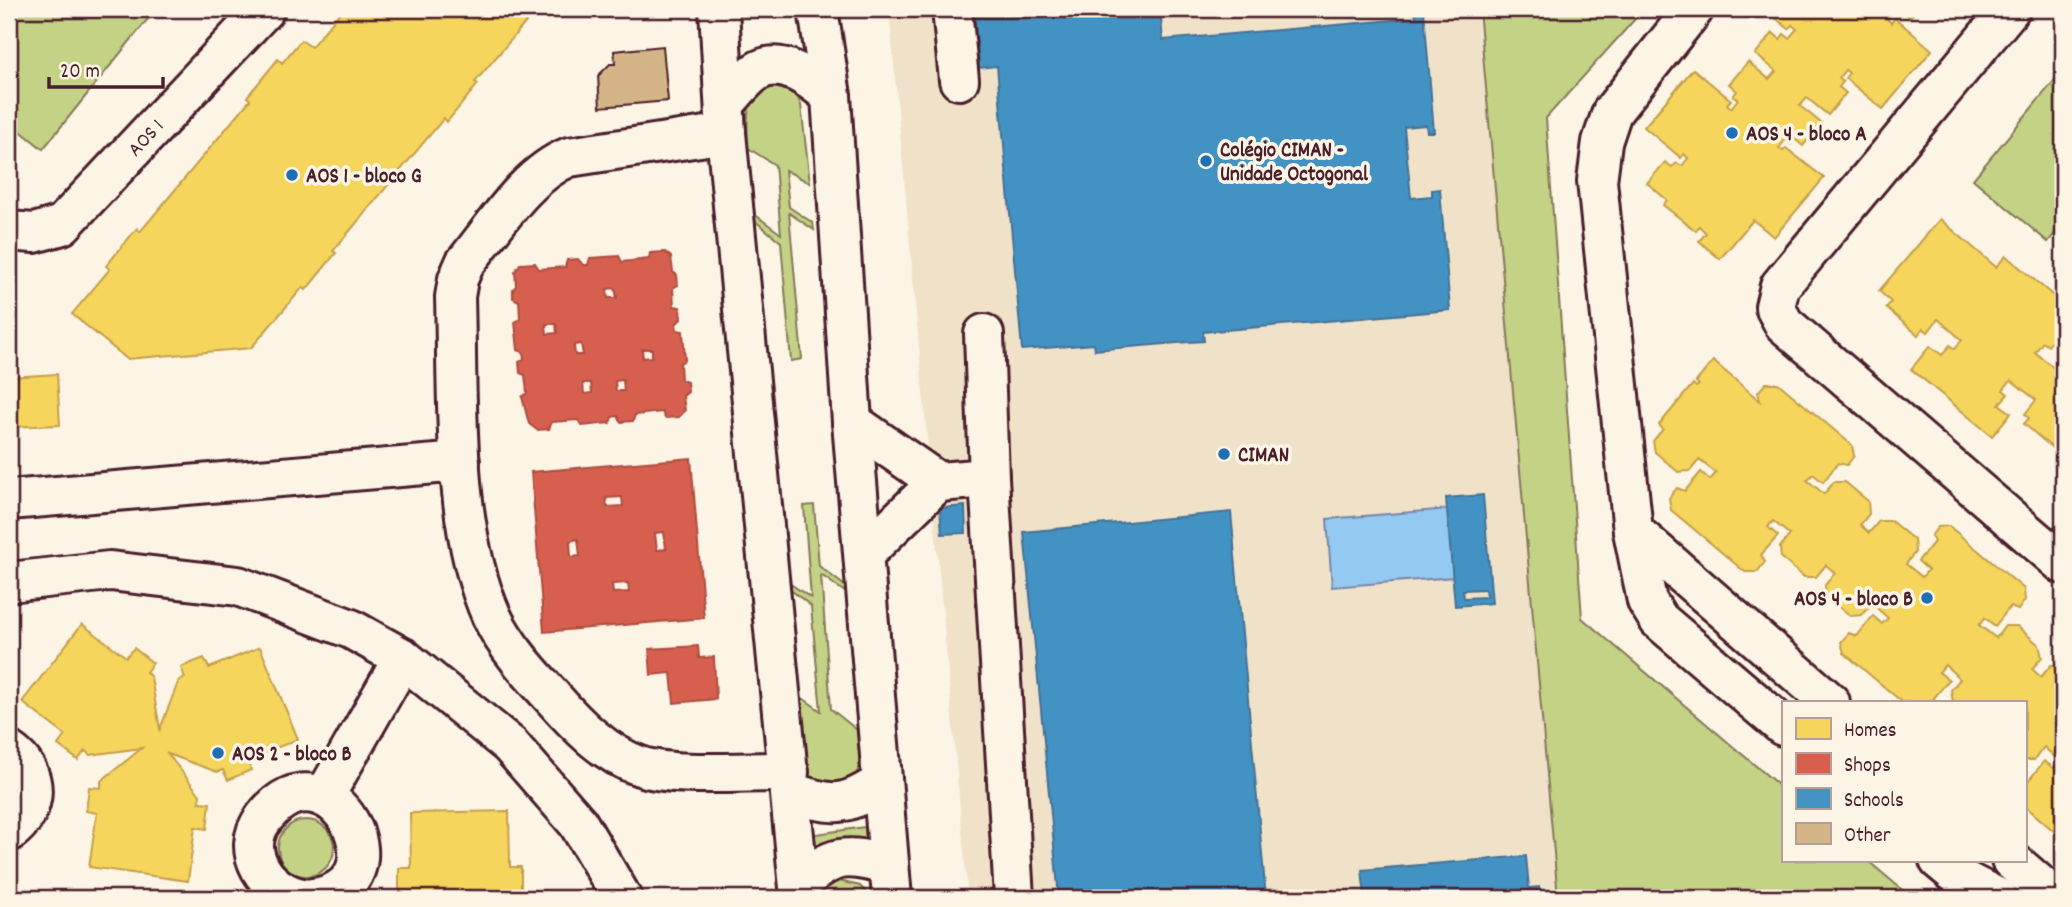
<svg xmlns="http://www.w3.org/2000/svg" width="2072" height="907" font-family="Dekko,sans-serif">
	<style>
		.built { fill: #f0e2c9 }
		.green { fill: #c4d286; stroke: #877858; stroke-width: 2 }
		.water { fill: #94c9f2; stroke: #7685a2; stroke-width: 2 }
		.homes { fill: #f6d55c; stroke: #c29e4d; stroke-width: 2 }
		.shops { fill: #d6604d; stroke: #ac4c43; stroke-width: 2; fill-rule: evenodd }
		.schools { fill: #4393c3; stroke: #457095; stroke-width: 2; fill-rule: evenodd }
		.building { fill: #d3b587; stroke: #4a1f2b; stroke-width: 2 }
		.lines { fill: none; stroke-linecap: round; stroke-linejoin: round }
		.minor-casing { stroke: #4a1f2b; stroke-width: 44 }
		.minor { stroke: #fcf5e5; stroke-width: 38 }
		.poi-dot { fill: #1f6fb2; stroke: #fcf5e5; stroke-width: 2.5 }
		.labels { text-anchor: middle; stroke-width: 7; stroke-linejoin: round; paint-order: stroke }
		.poi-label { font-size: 21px; font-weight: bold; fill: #4a1f2b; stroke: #fcf5e5; text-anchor: start }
		.street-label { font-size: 21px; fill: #4a1f2b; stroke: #fcf5e5 }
	</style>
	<rect width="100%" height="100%" fill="#fcf5e5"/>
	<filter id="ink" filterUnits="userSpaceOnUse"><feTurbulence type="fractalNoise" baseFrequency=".0143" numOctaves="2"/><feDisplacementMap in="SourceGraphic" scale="14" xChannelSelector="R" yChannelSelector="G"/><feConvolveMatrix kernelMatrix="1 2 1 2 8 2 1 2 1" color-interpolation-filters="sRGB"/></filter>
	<g filter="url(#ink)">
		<polygon class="built" points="889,9 1479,9 1558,898 968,898"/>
		<g class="green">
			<polygon points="9,9 156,9 43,149 9,122"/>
			<polygon points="1479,9 1644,9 1546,118 1582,618 1783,789 1783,860 1867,860 1912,898 1558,898"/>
			<polygon points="2063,70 2063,223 2048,242 1973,179"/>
			<path d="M779,84L795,92L801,105L810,183L785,170L789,207L813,223L814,230L789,213L802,359L791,361L781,242L755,221L754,214L781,234L775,165L748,148C747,124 745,108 758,88Z"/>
			<path d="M814,505L819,566L845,586V592L821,575L831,709L857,730C859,753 865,771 846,788L807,780L797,694L821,711L811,606L787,587L786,581L811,598L804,506Z"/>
			<circle cx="306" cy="848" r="28"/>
			<polygon points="865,827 866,839 810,846 809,835"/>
			<polygon points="839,881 860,886 871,898 818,898 826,887"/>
		</g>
		<polygon class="water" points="1449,509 1454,577 1332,587 1327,519"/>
		<g class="homes">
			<polygon points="343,9 525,9 532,15 475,82 478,84 447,122 444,118 333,251 336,253 306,290 303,287 251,348 127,359 72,314 110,269 106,266 137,228 140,232 250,100 247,97 278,59 282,63 301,40 311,47"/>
			<polygon points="1764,9 1917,9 1910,17 1903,11 1899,16 1894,11 1887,19 1891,23 1895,18 1932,50 1883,109 1845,78 1849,73 1845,70 1839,78 1843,82 1839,87 1846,93 1828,115 1807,98 1800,106 1821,123 1803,146 1795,139 1791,144 1786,139 1779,148 1783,151 1786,148 1824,178 1774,237 1753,220 1720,259 1699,241 1706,233 1699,226 1696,231 1663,205 1667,200 1647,183 1665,162 1672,167 1677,163 1682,166 1688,158 1684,154 1681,158 1644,127 1693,69 1731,100 1727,104 1731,108 1738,99 1733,96 1737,91 1729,84 1748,62 1769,79 1776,71 1755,54 1773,33 1780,39 1784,34 1789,38 1797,29 1792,25 1789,29"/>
			<polygon points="1940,219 1996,267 2006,256 2063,304 2063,343 2056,337 2048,346 2043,342 2035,352 2059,372 2063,367 2063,446 2061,445 2056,451 2024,424 2029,418 2025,414 2036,400 2011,380 2003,390 2008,394 1999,404 2011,413 1992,436 1911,369 1930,346 1942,355 1950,345 1954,349 1962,340 1938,319 1928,332 1923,328 1918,335 1886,308 1891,302 1879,291"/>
			<polygon points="1713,361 1760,401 1758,392 1766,383 1778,383 1852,445 1854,456 1847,465 1838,463 1823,482 1813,474 1807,480 1824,494 1834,482 1845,482 1868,501 1869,514 1860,525 1869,533 1879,521 1891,521 1914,540 1915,552 1906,564 1922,577 1928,570 1918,561 1934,542 1931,536 1938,527 1949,526 2024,589 2025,600 2018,610 2010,607 1995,626 1985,618 1979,625 1996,638 2005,626 2017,626 2039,645 2042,657 2032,669 2041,677 2051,665 2063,665 2063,839 2025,806 2025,777 2029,780 2044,761 2054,768 2059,761 2044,747 2034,760 2025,760 2025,702 1953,702 1951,690 1960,679 1945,665 1939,672 1949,680 1933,699 1937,702 1902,702 1844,653 1841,642 1849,633 1857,636 1873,616 1882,624 1888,618 1872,604 1862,615 1851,616 1826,597 1825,585 1835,573 1826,565 1816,577 1804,577 1781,558 1780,547 1790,535 1773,521 1768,527 1778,536 1761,555 1765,562 1757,572 1745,572 1671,510 1669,498 1677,488 1685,491 1701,472 1710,480 1716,473 1699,460 1690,471 1678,472 1655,452 1653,441 1663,429 1659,425 1693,384 1696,387 1699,385 1696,382"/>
			<polygon points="57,374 60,425 9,427 9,377"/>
			<polygon points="82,624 126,657 134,648 153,663 146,672 151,677 160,729 179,680 185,678 181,667 204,658 209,668 260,647 298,739 247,760 251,770 228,780 223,770 217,772 168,754 200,795 199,802 210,803 207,829 195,827 188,881 89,867 97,813 86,811 89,787 101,788 101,781 142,748 90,755 85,751 78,760 58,745 65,735 22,702"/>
			<polygon points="509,811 510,867 521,867 521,892 510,892 510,898 411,898 411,893 399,893 399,868 411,868 410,813"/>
		</g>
		<g class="shops">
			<path d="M665,252L671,257L673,272L677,275L678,285L673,288L674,306L680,307L681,319L676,324L677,330L683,331L685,360L680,363L681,380L687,382L688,392L683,396L685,411L679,417L665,418L662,412L635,415L633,421L621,422L618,416L612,417L610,423L582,426L578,420L552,422L549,429L537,430L529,424L522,397L527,393L525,375L520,373L519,362L524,359L523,352L518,350L515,322L520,319L519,301L513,298V289L516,286L515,271L520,264L535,263L539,269L565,267L567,260L578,259L583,265H588L590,258L619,256L622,262L649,259L650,253ZM615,288L617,298H608L607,289ZM546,324H556L557,333L547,334ZM581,344L583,355H575L574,345ZM642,349H652V357L643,358ZM623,380L624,391H616L615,381ZM583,383H591L592,393L584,394Z"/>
			<path d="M691,458L704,618L544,632L531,472ZM622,497L623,506L607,507L606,498ZM664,532L666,549L657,550L655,533ZM578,539L580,556L571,557L570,541ZM628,583L629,592L613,593L612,584Z"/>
			<polygon points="698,646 699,658 714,657 716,699 674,703 671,673 651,675 649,649"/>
		</g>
		<g class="schools">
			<polygon points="974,9 1160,9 1163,40 1416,18 1415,11 1424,11 1434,132 1427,132 1426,125 1404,127 1411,198 1432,196 1432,190 1440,189 1450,310 1203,332 1204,341 1189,342 1095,350 1094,344 1022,350 997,66 979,68"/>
			<path d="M1483,495L1492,603L1455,606L1446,498ZM1485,589L1486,597L1464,598L1463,590Z"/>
			<polygon points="965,506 966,533 942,534 940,508"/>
			<polygon points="1231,512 1266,898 1059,898 1024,532"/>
			<polygon points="1526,856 1529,888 1539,887 1540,898 1365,898 1362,870"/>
		</g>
		<polygon class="building" points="663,46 668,101 600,107 598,76 610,64 615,64 614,51"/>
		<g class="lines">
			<defs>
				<g id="minor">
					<polyline points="719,9 726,133 800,898"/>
					<polyline points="818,9 831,96 852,422 892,898"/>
					<polyline points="952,9 959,80"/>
					<polyline points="1694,9 1612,112 1602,142 1597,181 1633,531 1647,601 1659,620 1783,726"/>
					<polyline points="2010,9 1780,286 1775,307 1784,324 2063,564"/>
					<path d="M725,104C734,94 744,80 756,72C781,55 812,80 831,96"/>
					<path d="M726,133L569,157C525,175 495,227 465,263L458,279L455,297C458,395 451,526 492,617C506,647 531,674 553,698C576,724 606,755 640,766C675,778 749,771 789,772"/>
					<polyline points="9,231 34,233 62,225 265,9"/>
					<polyline points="984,334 989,478 1014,898"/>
					<polyline points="852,422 938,482 989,478"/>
					<polyline points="9,500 460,462"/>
					<polyline points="1633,531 1830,702"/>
					<polyline points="864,554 938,482"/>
					<polyline points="9,582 110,571 238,586 351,629 403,658 510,745 578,823 622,898"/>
					<path d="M9,751C40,772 39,810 9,832"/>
					<path d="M791,792C833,807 845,807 882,782"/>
					<polyline points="324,797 403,658"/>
					<polyline points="1939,860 1963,880 1998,898"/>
					<polyline points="2011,860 2055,898"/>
					<path d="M799,885C831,854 847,853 889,866"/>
					<path d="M302,898C267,892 238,851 264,818C328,735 412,886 312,898"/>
				</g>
			</defs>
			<use href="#minor" class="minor-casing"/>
			<use href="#minor" class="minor"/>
		</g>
	</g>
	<g class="poi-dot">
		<circle cx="1732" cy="133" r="7"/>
		<circle cx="1206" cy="161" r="7"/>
		<circle cx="292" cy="175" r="7"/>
		<circle cx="1224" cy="454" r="7"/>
		<circle cx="1927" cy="598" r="7"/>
		<circle cx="218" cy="753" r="7"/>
	</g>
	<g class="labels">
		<g class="poi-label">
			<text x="1746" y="140">AOS 4 - bloco A</text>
			<text x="1220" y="156">Colégio CIMAN -<tspan x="1220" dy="24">Unidade Octogonal</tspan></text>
			<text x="306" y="182">AOS 1 - bloco G</text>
			<text x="1238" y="461">CIMAN</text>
			<text x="1913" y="605" text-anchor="end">AOS 4 - bloco B</text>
			<text x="232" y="760">AOS 2 - bloco B</text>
		</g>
		<g class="street-label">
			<text transform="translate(145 137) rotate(-47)" y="7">AOS 1</text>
		</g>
	</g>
	<rect width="2072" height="907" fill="none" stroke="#fcf5e5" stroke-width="35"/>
	<rect x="18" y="18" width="2037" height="872" fill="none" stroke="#4a1f2b" stroke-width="2.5" filter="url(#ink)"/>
	<rect x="1782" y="701" width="245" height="161" fill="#fcf5e5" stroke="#b59f9b" stroke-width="2"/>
	<rect x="1796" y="718" width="35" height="21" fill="#f6d55c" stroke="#b59f9b" stroke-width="2"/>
	<text x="1844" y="736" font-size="21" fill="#4a1f2b">Homes</text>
	<rect x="1796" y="753" width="35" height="21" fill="#d6604d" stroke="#b59f9b" stroke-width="2"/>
	<text x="1844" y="771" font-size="21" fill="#4a1f2b">Shops</text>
	<rect x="1796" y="788" width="35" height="21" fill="#4393c3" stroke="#b59f9b" stroke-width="2"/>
	<text x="1844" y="806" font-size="21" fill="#4a1f2b">Schools</text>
	<rect x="1796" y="823" width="35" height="21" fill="#d3b587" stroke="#b59f9b" stroke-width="2"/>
	<text x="1844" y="841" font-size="21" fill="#4a1f2b">Other</text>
	<path d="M49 77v10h114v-10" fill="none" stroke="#4a1f2b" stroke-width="3.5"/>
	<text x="60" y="77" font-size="21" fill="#4a1f2b" stroke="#fcf5e5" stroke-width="5" paint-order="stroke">20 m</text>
</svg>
